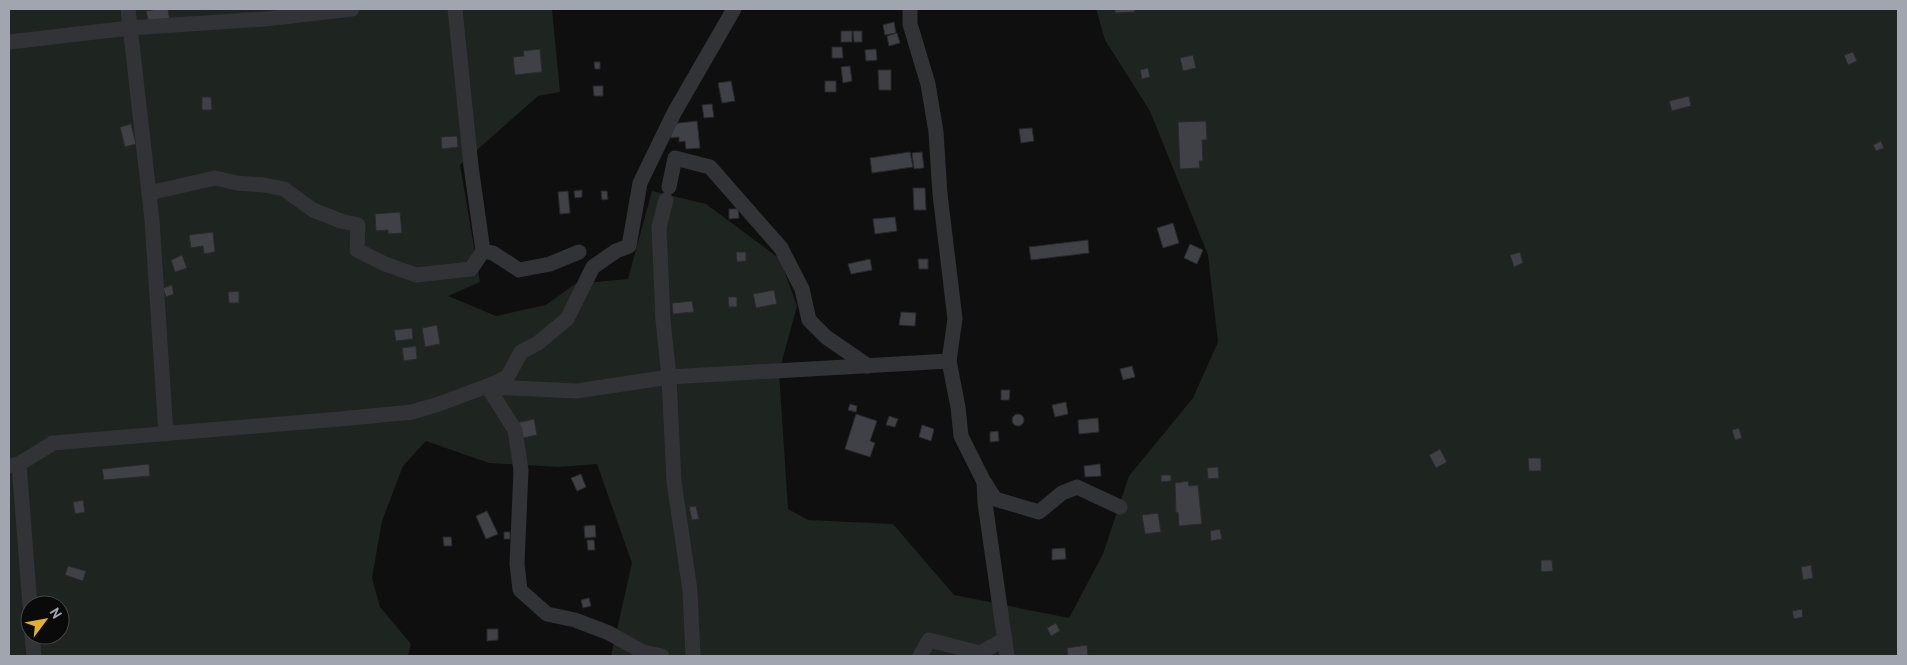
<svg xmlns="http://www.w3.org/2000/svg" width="1907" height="665" font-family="Overpass,sans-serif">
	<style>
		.green { fill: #1e241f; fill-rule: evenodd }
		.building { fill: #404146; stroke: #29292c }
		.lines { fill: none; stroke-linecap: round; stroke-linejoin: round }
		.street { stroke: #323337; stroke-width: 15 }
	</style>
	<rect width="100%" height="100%" fill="#0f0f10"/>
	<path class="green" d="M9,9H552L560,92L538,96L460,165L480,282L448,296L496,316L546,305L575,284L628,279L652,191L706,204L780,259L797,306L779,372L788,509L808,520L893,524L954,595L1069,618L1103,554L1129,476L1193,398L1218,342L1208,255L1150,111L1105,40L1096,9H1898V656H611L632,563L597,464L559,467L489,463L426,441L403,466L382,521L372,578L380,607L411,644L408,656H9ZM30,605H60V635H30Z"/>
	<g class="building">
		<polygon points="158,9 168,9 170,22 149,25 146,11"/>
		<polygon points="1115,9 1135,9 1135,12 1115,13"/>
		<polygon points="894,22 896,33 885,35 883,25"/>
		<rect x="841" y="31" width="11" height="11"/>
		<polygon points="853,31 862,31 862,42 854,42"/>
		<polygon points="897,33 900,43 889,46 887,36"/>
		<polygon points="832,47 842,47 843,58 832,58"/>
		<polygon points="540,49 542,72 515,75 513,57 524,56 523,51"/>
		<polygon points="876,49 877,60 866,61 865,50"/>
		<polygon points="1853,52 1857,61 1848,65 1844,55"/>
		<polygon points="1193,55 1196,68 1183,71 1180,58"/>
		<polygon points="594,62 600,62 600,69 595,69"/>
		<polygon points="850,66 852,81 843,83 841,67"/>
		<polygon points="1148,68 1150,77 1142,79 1140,70"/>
		<polygon points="878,70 891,70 891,90 879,90"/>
		<polygon points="731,81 735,101 722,103 718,83"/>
		<rect x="825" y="81" width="11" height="11"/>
		<polygon points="593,86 603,86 603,96 594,96"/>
		<polygon points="1689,96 1691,106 1672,111 1669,101"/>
		<polygon points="202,97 211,97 212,110 202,110"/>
		<polygon points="712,104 714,117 704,118 702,105"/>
		<polygon points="697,121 700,148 686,149 685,141 679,142 679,137 671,138 670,124"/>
		<polygon points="1206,121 1207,140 1202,140 1203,161 1199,161 1200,168 1180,169 1178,122"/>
		<polygon points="131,124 136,144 125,147 120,127"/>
		<polygon points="1032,128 1034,141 1021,143 1019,129"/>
		<polygon points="457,136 458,147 442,149 441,137"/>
		<polygon points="1881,141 1884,148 1876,151 1873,145"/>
		<polygon points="910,152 913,167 872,173 870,158"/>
		<polygon points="922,152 924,168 914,169 912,153"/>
		<polygon points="913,188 925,188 926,210 914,210"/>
		<polygon points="582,190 582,197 575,198 574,191"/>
		<polygon points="568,191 570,213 560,214 558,192"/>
		<polygon points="601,191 607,191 608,199 602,200"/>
		<polygon points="729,209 738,209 739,218 729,219"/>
		<polygon points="400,212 402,233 388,234 388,230 376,231 375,214"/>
		<polygon points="895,217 897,231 875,234 873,219"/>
		<polygon points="1173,223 1179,243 1163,248 1157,228"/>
		<polygon points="213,232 215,252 204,254 203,246 191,248 189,235"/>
		<polygon points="1088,240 1089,253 1031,260 1029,247"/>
		<polygon points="1190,244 1203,250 1197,264 1184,258"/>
		<polygon points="736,252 746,252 746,261 737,262"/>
		<polygon points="1520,252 1523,263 1514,267 1510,255"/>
		<polygon points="182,255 187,268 175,272 171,260"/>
		<polygon points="870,259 872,270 851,274 848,264"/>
		<polygon points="918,259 928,259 928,269 919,269"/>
		<polygon points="172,285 174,294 166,297 163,288"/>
		<polygon points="774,290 777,304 756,308 753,294"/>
		<polygon points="239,291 239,303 229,303 228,292"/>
		<polygon points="728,297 737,297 737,307 729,307"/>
		<polygon points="692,301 694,312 673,314 672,303"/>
		<polygon points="901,312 916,313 915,326 899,325"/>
		<polygon points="437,325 440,344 425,347 422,328"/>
		<polygon points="412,328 413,339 396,341 394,330"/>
		<polygon points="416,346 417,359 404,361 402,348"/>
		<polygon points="1132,366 1135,377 1123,380 1120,369"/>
		<polygon points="1001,390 1010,390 1009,400 1001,400"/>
		<polygon points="1066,402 1068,414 1055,417 1052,405"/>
		<polygon points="850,404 857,406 856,412 848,410"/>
		<polygon points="856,414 877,421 870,441 875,443 870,457 845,449"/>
		<circle cx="1018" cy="420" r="6"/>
		<polygon points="889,416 898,419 895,427 886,425"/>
		<polygon points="1098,418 1099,432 1079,434 1078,420"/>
		<polygon points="534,419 537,435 519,439 516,423"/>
		<polygon points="922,425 934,429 931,441 919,437"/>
		<polygon points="1739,428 1742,438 1735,440 1732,430"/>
		<polygon points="998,431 999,441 990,442 990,432"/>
		<polygon points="1440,449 1447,462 1436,468 1429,455"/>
		<polygon points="1528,458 1541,458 1541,471 1529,471"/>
		<polygon points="149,464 150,476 104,480 102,469"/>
		<polygon points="1100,464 1101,476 1085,477 1084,466"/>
		<polygon points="1218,467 1219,478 1208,479 1207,468"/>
		<polygon points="581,474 586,487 577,491 571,478"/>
		<polygon points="1161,475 1171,475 1171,481 1161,482"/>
		<polygon points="1188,481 1189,486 1198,485 1202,524 1179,526 1178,512 1176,513 1175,483"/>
		<polygon points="83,500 85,512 75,514 73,502"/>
		<polygon points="696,506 699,519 692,520 689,507"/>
		<polygon points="487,511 498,534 486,539 476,516"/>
		<polygon points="1158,513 1161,532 1145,534 1142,515"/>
		<polygon points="595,525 596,537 585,538 584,526"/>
		<polygon points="1220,529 1222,539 1211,541 1210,531"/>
		<rect x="504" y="532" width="6" height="7"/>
		<polygon points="443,537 451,537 452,546 444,546"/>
		<polygon points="587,540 594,540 595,550 588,550"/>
		<polygon points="1065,548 1066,559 1052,560 1052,549"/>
		<polygon points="1541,560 1552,560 1553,571 1541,572"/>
		<polygon points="1811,565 1813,578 1803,580 1801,567"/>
		<polygon points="68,566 86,571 83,581 65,575"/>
		<polygon points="589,598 591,606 583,608 581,600"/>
		<polygon points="1802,609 1803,617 1794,619 1792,611"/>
		<polygon points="1056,623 1060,631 1051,636 1047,628"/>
		<polygon points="487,629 498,629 498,640 487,641"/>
		<polygon points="1087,645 1088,656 1068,656 1067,648"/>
	</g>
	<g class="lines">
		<g class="street">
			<polyline points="128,9 152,220 166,434"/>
			<polyline points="455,9 471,166 483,251"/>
			<polyline points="910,9 910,24 928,84 936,132 940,194 955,319 949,361 958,407 961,436 984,482 985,503 1007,656"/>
			<polyline points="9,42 130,28 265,19 352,9"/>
			<polyline points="669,187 675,158 710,167 781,248 802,289 809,320 826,337 868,366"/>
			<polyline points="149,193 215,178 237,183 264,185 284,189 313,210 341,221 358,225 357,250 385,264 416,275 471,269 483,251 493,253 519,270 550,264 579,252"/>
			<polyline points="666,200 659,227 663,320 669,377 674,482 690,590 693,656"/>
			<polyline points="487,386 515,430 521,470 517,564 520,590 547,614 575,620 609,633 643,652 662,656"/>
			<polyline points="491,387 577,391 669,377 949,361"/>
			<polyline points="19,464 30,606"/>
			<polyline points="9,466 19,464 53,443 340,419 412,412 439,404 498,382 508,376 521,352 538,343 567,319 593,267 616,251 629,246 640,183 674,113 734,9"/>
			<polyline points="985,483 995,499 1039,512 1062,493 1077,487 1120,507"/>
			<polyline points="32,635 34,656"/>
			<polyline points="920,656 929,640 980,653 1005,639"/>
		</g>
	</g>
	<rect width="1907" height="665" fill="none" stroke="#a1a5b0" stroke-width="20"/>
	<g transform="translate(45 620) rotate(58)"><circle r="24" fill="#0a0a0b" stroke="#46484d"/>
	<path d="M0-4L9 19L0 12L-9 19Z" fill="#e3ae34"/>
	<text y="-8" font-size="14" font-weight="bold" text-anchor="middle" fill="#a1a5b0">N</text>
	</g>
</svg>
